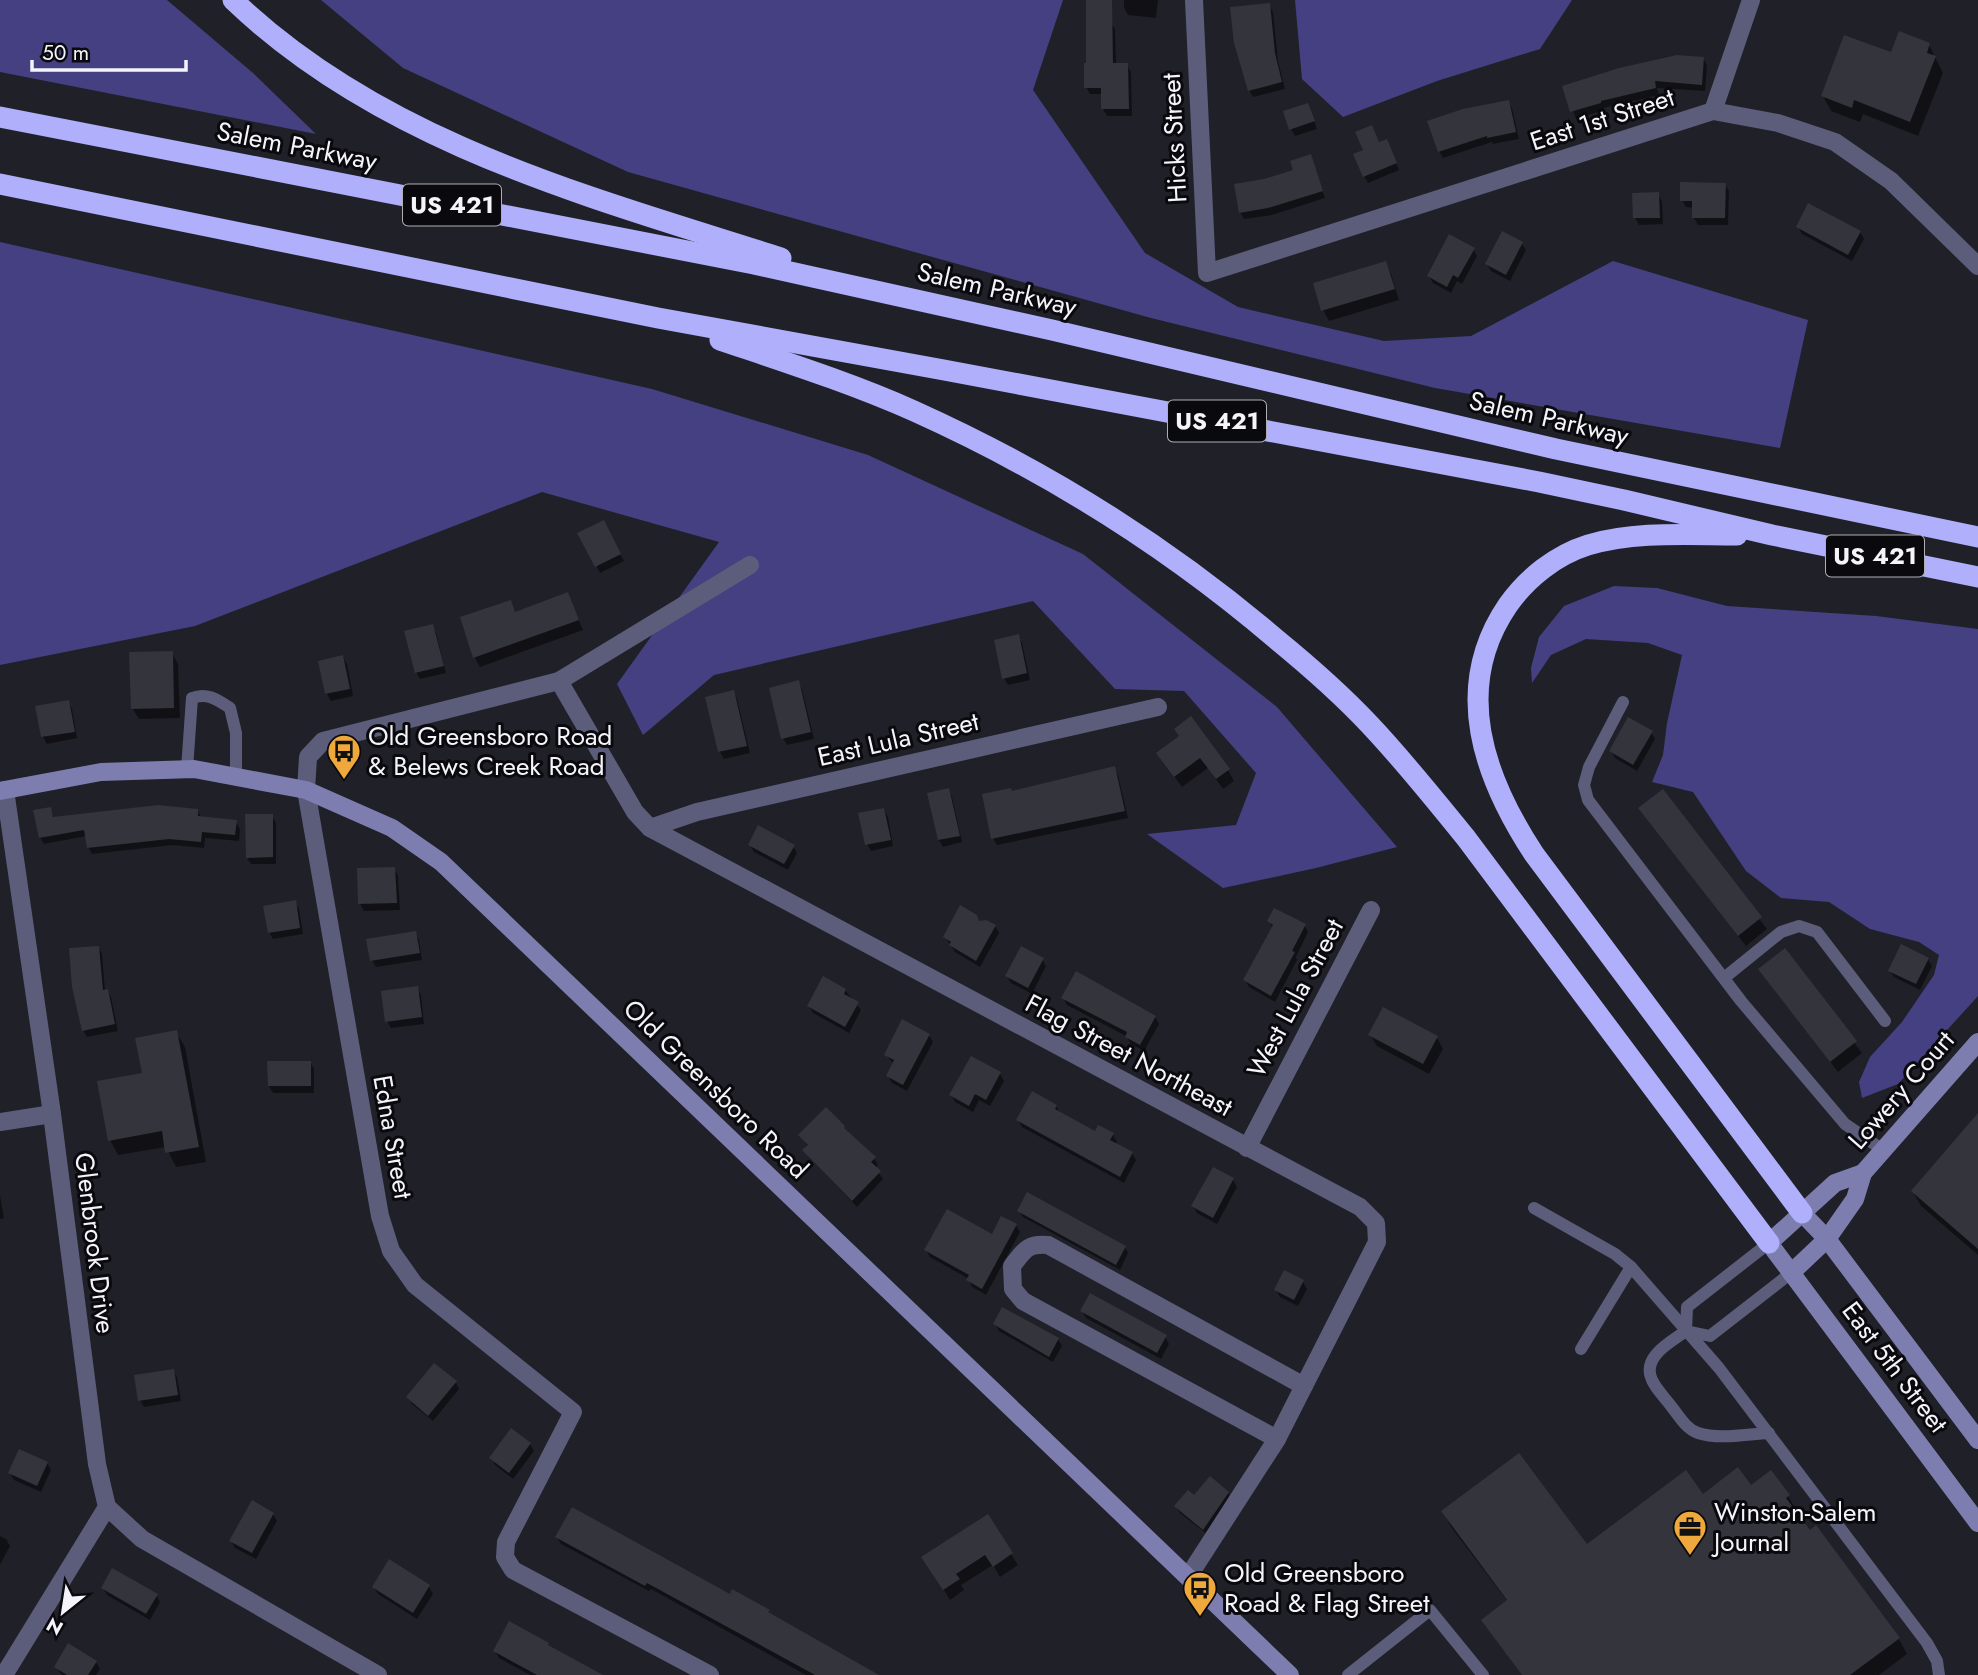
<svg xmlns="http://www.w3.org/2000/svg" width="1978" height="1675" font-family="Jost,sans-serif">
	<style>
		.forest { fill: #444082 }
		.shadow { fill: #0007 }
		.building { fill: #33343c }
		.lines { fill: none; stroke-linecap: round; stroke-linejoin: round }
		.lane { stroke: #5c5d7b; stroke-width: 12 }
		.street { stroke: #5c5d7b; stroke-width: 18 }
		.secondary { stroke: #7d7eaf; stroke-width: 18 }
		.highway { stroke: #afaffb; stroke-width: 21 }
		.labels { text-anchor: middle; stroke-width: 6; stroke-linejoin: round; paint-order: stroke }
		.shield { fill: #0a0a0e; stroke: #aeaeb3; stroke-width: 2 }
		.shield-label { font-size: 24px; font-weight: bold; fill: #f4f4fa }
		.street-label { font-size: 26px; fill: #f4f4fa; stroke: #0a0a0e }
		.poi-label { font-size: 26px; fill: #f4f4fa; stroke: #0a0a0e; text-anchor: start }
	</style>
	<rect width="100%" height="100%" fill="#202028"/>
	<g class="forest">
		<polygon points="0,0 167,0 253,73 316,134 0,72"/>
		<polygon points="321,0 1063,0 1033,90 1145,253 1238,307 1384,341 1471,336 1613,261 1808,320 1780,448 1435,388 1151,318 628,172 403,68"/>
		<polygon points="1295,0 1572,0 1540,49 1437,81 1343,117 1302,79"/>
		<polygon points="0,242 652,389 868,455 1083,554 1277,707 1397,847 1316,868 1223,888 1147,834 1236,825 1256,773 1184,691 1115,689 1033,601 714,675 643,735 617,684 719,542 542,492 195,626 0,665"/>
		<polygon points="1614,586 1657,588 1727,606 1876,616 1978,629 1978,996 1898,1084 1862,1098 1859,1082 1870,1057 1902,1022 1934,975 1939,955 1919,942 1870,929 1829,902 1781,898 1746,871 1693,792 1652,782 1663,755 1667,723 1682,655 1648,643 1586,639 1551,655 1532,683 1531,668 1539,637 1564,606"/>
	</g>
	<g class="shadow">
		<polygon points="1124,0 1158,0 1156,18 1128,15 1124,8"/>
		<polygon points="1269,5 1273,12 1278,61 1285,89 1253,97 1249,90"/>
		<polygon points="1111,23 1115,29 1116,65 1127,65 1131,72 1132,116 1107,116 1103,109 1103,94 1090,94 1086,87"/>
		<polygon points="1929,45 1943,73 1918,136 1863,114 1860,122 1831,111 1823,96 1892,55"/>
		<polygon points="1703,58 1707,65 1705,91 1657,88 1659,95 1603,108 1604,110 1576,119 1564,87"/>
		<polygon points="1508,102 1512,108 1519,139 1493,144 1492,142 1443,158 1439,151"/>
		<polygon points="1311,112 1317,129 1295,136 1291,129"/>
		<polygon points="1379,144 1390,148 1399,170 1368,183 1364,176"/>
		<polygon points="1310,157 1325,198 1272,215 1244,219 1240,212 1264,181 1295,171"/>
		<polygon points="1725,184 1729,191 1728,225 1698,225 1694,218 1694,208 1686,207 1682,200"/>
		<polygon points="1658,194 1662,201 1663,224 1639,225 1635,218"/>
		<polygon points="1798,227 1860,232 1864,239 1852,261 1802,234"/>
		<polygon points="1522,244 1526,250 1510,281 1491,271 1487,264"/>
		<polygon points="1473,249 1477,256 1462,284 1457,281 1451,293 1433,283 1429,276"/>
		<polygon points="1385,263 1391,274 1399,300 1329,321 1323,310 1315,284"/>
		<polygon points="603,522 624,561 600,573 580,534"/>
		<polygon points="568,595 583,630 480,667 475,658 462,618 510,603 516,613"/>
		<polygon points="432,626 436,633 446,673 420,679 416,672"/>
		<polygon points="1018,636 1022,643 1030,680 1008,685 1004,678"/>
		<polygon points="172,653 178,664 180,718 139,719 132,708"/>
		<polygon points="343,657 347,664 353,696 331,701 327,694"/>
		<polygon points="798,682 802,689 814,739 787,745 783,738"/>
		<polygon points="733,692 737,699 750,753 724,759 720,752 707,698"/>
		<polygon points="68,702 72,709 77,738 47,744 43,737 37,707"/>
		<polygon points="1651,732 1655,739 1637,771 1615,758 1611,751"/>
		<polygon points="1180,737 1228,770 1234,781 1223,789 1208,768 1182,787 1165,764"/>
		<polygon points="1114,768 1118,775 1128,818 997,845 993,838"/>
		<polygon points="948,790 952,797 962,842 943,847 939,840"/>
		<polygon points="1662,791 1767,929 1746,946 1647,819"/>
		<polygon points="50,808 54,818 197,810 202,818 236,822 240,829 239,841 205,838 204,848 173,845 92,854 88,847 87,836 44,844 40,837"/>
		<polygon points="884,810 888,817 893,846 871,851 867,844"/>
		<polygon points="272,816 276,823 276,864 251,864 247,858"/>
		<polygon points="750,845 793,846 797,853 788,870 754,852"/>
		<polygon points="394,869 398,876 400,910 364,911 360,904"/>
		<polygon points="295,902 299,909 303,934 273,939 269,932"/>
		<polygon points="1269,921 1304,925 1308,932 1296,957 1297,960 1275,1002 1249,987 1245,980 1273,928"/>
		<polygon points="980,923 995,926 999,933 980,967 955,952 945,937"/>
		<polygon points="415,933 419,940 422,960 376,967 372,960"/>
		<polygon points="98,947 102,954 105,991 107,990 111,997 118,1031 87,1037 83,1030"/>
		<polygon points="1784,950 1862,1053 1838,1072 1760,969"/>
		<polygon points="1042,959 1046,966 1032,994 1011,983 1007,976"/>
		<polygon points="1928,959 1932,966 1920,990 1894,977 1890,971"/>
		<polygon points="417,988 421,995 424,1024 391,1028 387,1021"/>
		<polygon points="845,990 861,1010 849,1033 813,1013 809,1006"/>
		<polygon points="1063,998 1155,1017 1159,1024 1144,1051 1131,1044 1126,1036 1067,1005"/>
		<polygon points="176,1032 185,1047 206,1162 176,1167 166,1147 118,1155 110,1140 144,1074"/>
		<polygon points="929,1035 933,1042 907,1091 892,1083 888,1076 894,1064 886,1055"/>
		<polygon points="1370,1035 1437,1038 1443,1049 1429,1074 1377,1046"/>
		<polygon points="971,1058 1000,1074 1004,1081 990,1106 979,1100 973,1112 955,1102 951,1095"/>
		<polygon points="310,1062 314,1069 314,1093 273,1093 269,1086"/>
		<polygon points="1056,1106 1060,1113 1095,1134 1113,1135 1117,1142 1115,1144 1132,1153 1136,1160 1124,1183 1022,1127 1018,1120"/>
		<polygon points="1978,1129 1978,1255 1921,1206 1913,1192"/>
		<polygon points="847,1133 874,1158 878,1165 875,1168 883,1179 857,1207 809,1157 805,1150 808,1146 800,1135"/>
		<polygon points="1233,1180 1237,1187 1217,1224 1197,1213 1193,1206"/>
		<polygon points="0,1195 4,1218 0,1219"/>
		<polygon points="1019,1211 1125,1247 1128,1253 1120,1270 1023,1217"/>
		<polygon points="1016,1225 1020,1232 986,1295 972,1287 969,1279 930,1257 926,1250 993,1237"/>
		<polygon points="1303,1282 1307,1289 1298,1306 1280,1297 1276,1290"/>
		<polygon points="1082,1311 1165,1337 1169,1344 1161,1359 1086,1318"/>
		<polygon points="995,1324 1058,1339 1062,1346 1053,1362 999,1331"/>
		<polygon points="173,1371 177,1377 181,1401 144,1407 140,1400"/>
		<polygon points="456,1383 459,1389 433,1421 412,1404 408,1397"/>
		<polygon points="530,1444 534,1451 513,1479 495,1465 491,1458"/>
		<polygon points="47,1463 51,1470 41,1492 14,1480 10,1473"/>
		<polygon points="1751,1488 1788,1496 1797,1511 1795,1513 1899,1639 1907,1654 1879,1675 1522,1675 1483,1620 1508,1602 1451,1527 1443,1512 1587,1546 1702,1496"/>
		<polygon points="1228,1493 1232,1500 1208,1535 1180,1513 1176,1506"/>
		<polygon points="273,1514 277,1521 256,1559 235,1548 231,1541"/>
		<polygon points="987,1517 1018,1565 1000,1577 993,1565 961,1585 964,1590 950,1600 930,1568"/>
		<polygon points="0,1536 6,1539 10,1546 0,1565"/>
		<polygon points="557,1537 875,1675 806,1675 651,1589 649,1591 561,1544"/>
		<polygon points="389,1562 429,1587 433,1594 417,1619 378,1594 374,1587"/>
		<polygon points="103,1588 156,1595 160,1602 150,1620 107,1595"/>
		<polygon points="495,1651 600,1675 530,1675 499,1658"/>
		<polygon points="96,1662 100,1669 96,1675 62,1675 56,1667"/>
	</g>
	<g class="building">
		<polygon points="1086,0 1112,0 1113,63 1128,63 1129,109 1101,109 1101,88 1084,88 1084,63 1086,63"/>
		<polygon points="1270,3 1275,53 1282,82 1248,91 1234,43 1230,7"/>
		<polygon points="1899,31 1930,43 1927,53 1936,56 1910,122 1854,100 1852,108 1821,96 1844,35 1891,52"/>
		<polygon points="1677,55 1704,57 1702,85 1655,81 1656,88 1601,101 1601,103 1570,112 1562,86 1619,68"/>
		<polygon points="1509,100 1516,132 1487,138 1487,136 1438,152 1427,121 1463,109"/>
		<polygon points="1308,103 1315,121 1289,130 1283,111"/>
		<polygon points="1372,125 1379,142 1387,139 1397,163 1363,177 1353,154 1363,150 1355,132"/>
		<polygon points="1311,154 1323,191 1268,208 1239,213 1234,184 1264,179 1293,170 1290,161"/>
		<polygon points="1680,182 1726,183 1725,218 1692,218 1692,201 1680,201"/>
		<polygon points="1659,192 1660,218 1633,218 1632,193"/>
		<polygon points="1808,203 1861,231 1848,255 1796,227"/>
		<polygon points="1502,231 1523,242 1506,275 1485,264"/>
		<polygon points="1449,234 1475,248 1458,278 1453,275 1447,287 1427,276"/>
		<polygon points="1386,261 1395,289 1321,311 1313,283"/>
		<polygon points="604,520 621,554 595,567 577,533"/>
		<polygon points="568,592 579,620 473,658 460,617 511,600 515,612"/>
		<polygon points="433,624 444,666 415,673 404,631"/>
		<polygon points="1019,634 1027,673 1002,679 994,640"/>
		<polygon points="173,651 174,708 131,709 129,652"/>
		<polygon points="343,655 350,689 325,694 318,661"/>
		<polygon points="799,680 811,732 781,739 769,688"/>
		<polygon points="734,690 747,746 718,752 705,697"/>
		<polygon points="69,700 75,732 41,737 35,706"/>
		<polygon points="1191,716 1230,769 1216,779 1200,758 1174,777 1156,753 1179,736 1174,729"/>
		<polygon points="1628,717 1653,731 1633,765 1609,751"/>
		<polygon points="1115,766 1125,811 991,839 982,794 1011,788 1012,791"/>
		<polygon points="949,788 960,836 938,840 927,793"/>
		<polygon points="1663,789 1762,917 1738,936 1638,808"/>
		<polygon points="158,805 198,809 198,816 237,820 235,835 202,832 201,842 169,839 87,848 84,830 39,838 33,810 51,807 53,817"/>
		<polygon points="884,808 891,840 865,845 858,813"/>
		<polygon points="245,814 273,814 273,857 246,858"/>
		<polygon points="758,825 795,845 784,864 748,845"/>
		<polygon points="395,867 397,903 358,904 357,868"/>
		<polygon points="296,900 300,928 268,933 263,906"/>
		<polygon points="960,905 977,915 979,921 986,920 996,925 976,961 949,945 951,942 943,937"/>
		<polygon points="1274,908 1306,924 1292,951 1295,952 1271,996 1243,980 1273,925 1267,921"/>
		<polygon points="416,931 420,953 370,961 366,939"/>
		<polygon points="1901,944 1929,958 1916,984 1888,971"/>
		<polygon points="99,946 103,990 108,989 115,1024 82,1031 72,987 69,948"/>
		<polygon points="1021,946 1044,958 1028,988 1005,976"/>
		<polygon points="1785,948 1857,1041 1830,1062 1758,969"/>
		<polygon points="1076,971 1156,1016 1140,1045 1125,1037 1127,1032 1061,998"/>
		<polygon points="823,976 846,989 844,994 859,1002 845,1027 807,1006"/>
		<polygon points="418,986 422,1017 385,1022 381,991"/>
		<polygon points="1383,1007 1438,1036 1423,1064 1368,1035"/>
		<polygon points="902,1019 930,1034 903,1085 886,1076 894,1060 884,1055"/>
		<polygon points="177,1030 199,1147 165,1153 162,1131 108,1141 97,1081 142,1073 135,1038"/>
		<polygon points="971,1056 1001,1072 986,1100 975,1094 969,1106 949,1095"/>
		<polygon points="267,1061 311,1061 311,1086 268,1086"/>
		<polygon points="1032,1091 1057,1105 1055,1109 1095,1131 1098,1125 1114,1133 1110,1140 1133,1152 1120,1177 1016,1120"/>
		<polygon points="826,1107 845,1126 844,1128 876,1157 871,1162 881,1171 852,1201 802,1150 808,1145 798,1135"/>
		<polygon points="1978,1113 1978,1249 1911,1191"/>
		<polygon points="1213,1167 1234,1178 1213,1218 1191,1206"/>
		<polygon points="1027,1192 1126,1246 1116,1265 1017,1211"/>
		<polygon points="947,1209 992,1234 1001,1216 1017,1224 982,1289 966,1280 969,1275 924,1250"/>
		<polygon points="1284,1270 1304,1280 1294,1300 1274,1290"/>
		<polygon points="1090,1293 1167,1335 1157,1353 1080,1311"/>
		<polygon points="1002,1307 1059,1338 1049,1357 993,1324"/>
		<polygon points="434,1363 457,1381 428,1416 406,1397"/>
		<polygon points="174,1369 178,1395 138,1401 134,1375"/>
		<polygon points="511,1428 531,1443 509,1473 489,1458"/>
		<polygon points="19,1449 48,1462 37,1486 8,1473"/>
		<polygon points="1519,1453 1587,1544 1686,1470 1703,1494 1738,1467 1751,1485 1771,1470 1790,1495 1786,1498 1810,1530 1816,1525 1900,1638 1850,1675 1522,1675 1481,1620 1507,1600 1441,1511"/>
		<polygon points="1210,1476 1229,1492 1203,1530 1174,1506 1188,1490 1194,1495"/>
		<polygon points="252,1500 274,1513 252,1553 229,1541"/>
		<polygon points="572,1507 730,1594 732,1589 770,1610 768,1612 879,1675 815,1675 647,1583 645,1586 555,1537"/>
		<polygon points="988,1514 1013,1553 993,1567 985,1555 956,1574 960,1579 943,1590 921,1557"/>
		<polygon points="389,1559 430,1585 413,1613 372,1587"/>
		<polygon points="112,1568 158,1594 146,1614 101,1588"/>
		<polygon points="509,1621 549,1643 548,1645 603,1675 537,1675 493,1651"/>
		<polygon points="68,1643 97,1661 88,1675 67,1675 54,1667"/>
	</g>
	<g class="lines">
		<g class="lane">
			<polyline points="1623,702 1589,767 1584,785 1588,800 1741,1001 1845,1124 1883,1150"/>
			<path d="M187,769L192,698C207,692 218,700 230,708L236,733V777"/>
			<polyline points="1724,978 1781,932 1799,926 1817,932 1885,1021"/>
			<polyline points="1534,1208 1615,1254 1631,1267 1719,1368 1927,1643 1937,1661 1939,1675"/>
			<polyline points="1686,1331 1687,1307 1769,1243"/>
			<polyline points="1581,1349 1631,1267"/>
			<path d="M1769,1433C1747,1434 1719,1440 1698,1433C1686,1429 1679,1416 1671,1406C1665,1398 1656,1389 1652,1380C1641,1357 1671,1342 1686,1331L1710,1336L1791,1273"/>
			<polyline points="1348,1675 1430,1610 1483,1675"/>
		</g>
		<g class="street">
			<polyline points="1194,0 1207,273 1713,111 1778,123 1835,142 1891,181 1978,266"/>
			<polyline points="1713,111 1751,0"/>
			<polyline points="559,681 635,812 650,828 1360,1207 1376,1223 1377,1242 1277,1439 1188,1577"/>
			<polyline points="650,828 697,812 1158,707"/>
			<polyline points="0,1122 52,1114"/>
			<polyline points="1247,1148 1371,910"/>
			<path d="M1277,1439L1023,1301L1013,1289L1012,1266C1024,1251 1027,1243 1048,1245L1304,1386"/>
			<polyline points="107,1507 142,1539 378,1675"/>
			<polyline points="4,1675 107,1507 97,1464 52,1114 5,790"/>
			<polyline points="710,1675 513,1570 505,1557 506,1542 573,1412 415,1285 391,1251 380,1216 306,790 308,757 323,741 559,681 750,565"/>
		</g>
		<g class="secondary">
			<polyline points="0,791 101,772 194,769 306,790 392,828 441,862 1290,1675"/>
			<polyline points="1863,1173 1835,1183 1769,1243 1978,1523"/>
			<polyline points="1802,1213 1827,1239 1978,1440"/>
			<polyline points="1791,1273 1827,1239 1855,1199 1863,1173 1978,1042"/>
		</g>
		<g class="highway">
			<path d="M233,0C382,143 590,197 781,258"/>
			<polyline points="0,117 754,264 1052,330 1556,449 1978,537"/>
			<polyline points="0,184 658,318 944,370 1539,482 1624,500 1772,535 1978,577"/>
			<path d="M720,340C785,362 851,383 914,411C1045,470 1167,546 1276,639C1309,666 1341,694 1370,725C1404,761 1435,800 1466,838L1769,1243"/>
			<path d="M1737,535C1687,535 1636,531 1588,545C1556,555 1527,578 1508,605C1451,688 1484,778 1534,854L1802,1213"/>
		</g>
	</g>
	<defs>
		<symbol id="bus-pin" viewBox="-11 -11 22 30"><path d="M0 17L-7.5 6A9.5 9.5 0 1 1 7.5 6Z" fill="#eea83c" stroke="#0a0a0e"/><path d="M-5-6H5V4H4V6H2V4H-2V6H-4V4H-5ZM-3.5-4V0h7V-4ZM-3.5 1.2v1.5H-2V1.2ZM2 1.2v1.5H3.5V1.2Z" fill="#111"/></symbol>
		<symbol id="office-pin" viewBox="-11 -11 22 30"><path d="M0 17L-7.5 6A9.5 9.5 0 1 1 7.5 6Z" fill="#eea83c" stroke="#0a0a0e"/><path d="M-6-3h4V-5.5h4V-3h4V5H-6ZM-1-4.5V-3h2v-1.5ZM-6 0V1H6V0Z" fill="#111"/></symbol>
	</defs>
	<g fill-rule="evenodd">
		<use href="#bus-pin" x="325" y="732" width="38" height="52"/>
		<use href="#office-pin" x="1671" y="1508" width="38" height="52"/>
		<use href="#bus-pin" x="1181" y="1569" width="38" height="52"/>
	</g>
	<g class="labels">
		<g class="shield">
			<rect x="403" y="184.5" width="98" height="41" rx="5"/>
			<rect x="1168" y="400.5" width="98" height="41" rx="5"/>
			<rect x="1826" y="535.5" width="98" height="41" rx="5"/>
		</g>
		<g class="shield-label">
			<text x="452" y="213">US 421</text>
			<text x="1217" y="429">US 421</text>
			<text x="1875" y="564">US 421</text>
		</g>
		<g class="street-label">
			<text transform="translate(1602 119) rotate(-18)" y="9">East 1st Street</text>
			<text transform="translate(1174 138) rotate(-93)" y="9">Hicks Street</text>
			<text transform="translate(297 146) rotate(11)" y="9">Salem Parkway</text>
			<text transform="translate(997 289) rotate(13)" y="9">Salem Parkway</text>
			<text transform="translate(1549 418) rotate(13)" y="9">Salem Parkway</text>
			<text transform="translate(898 739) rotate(-13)" y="9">East Lula Street</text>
			<text transform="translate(1295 998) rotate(-62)" y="9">West Lula Street</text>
			<text transform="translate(1129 1055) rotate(28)" y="9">Flag Street Northeast</text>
			<text transform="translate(716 1089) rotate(44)" y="9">Old Greensboro Road</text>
			<text transform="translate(1901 1090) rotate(-49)" y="9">Lowery Court</text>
			<text transform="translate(393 1137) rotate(80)" y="9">Edna Street</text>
			<text transform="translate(95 1243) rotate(83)" y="9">Glenbrook Drive</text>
			<text transform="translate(1895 1367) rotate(53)" y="9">East 5th Street</text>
		</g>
		<g class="poi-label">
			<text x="368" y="745">Old Greensboro Road<tspan x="368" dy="30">&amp; Belews Creek Road</tspan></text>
			<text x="1714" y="1521">Winston-Salem<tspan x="1714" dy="30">Journal</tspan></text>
			<text x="1224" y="1582">Old Greensboro<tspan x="1224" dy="30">Road &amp; Flag Street</tspan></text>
		</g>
	</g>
	<g transform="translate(63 1612) rotate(210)" stroke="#0a0a0e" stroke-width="5" paint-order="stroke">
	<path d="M0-5L12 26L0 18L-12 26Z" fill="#f4f4fa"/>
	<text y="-10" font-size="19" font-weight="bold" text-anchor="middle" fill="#f4f4fa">N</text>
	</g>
	<path d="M32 60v10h154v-10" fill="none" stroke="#f4f4fa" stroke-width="3.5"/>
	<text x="42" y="60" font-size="21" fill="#f4f4fa" stroke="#0a0a0e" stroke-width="5" paint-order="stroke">50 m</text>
</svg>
